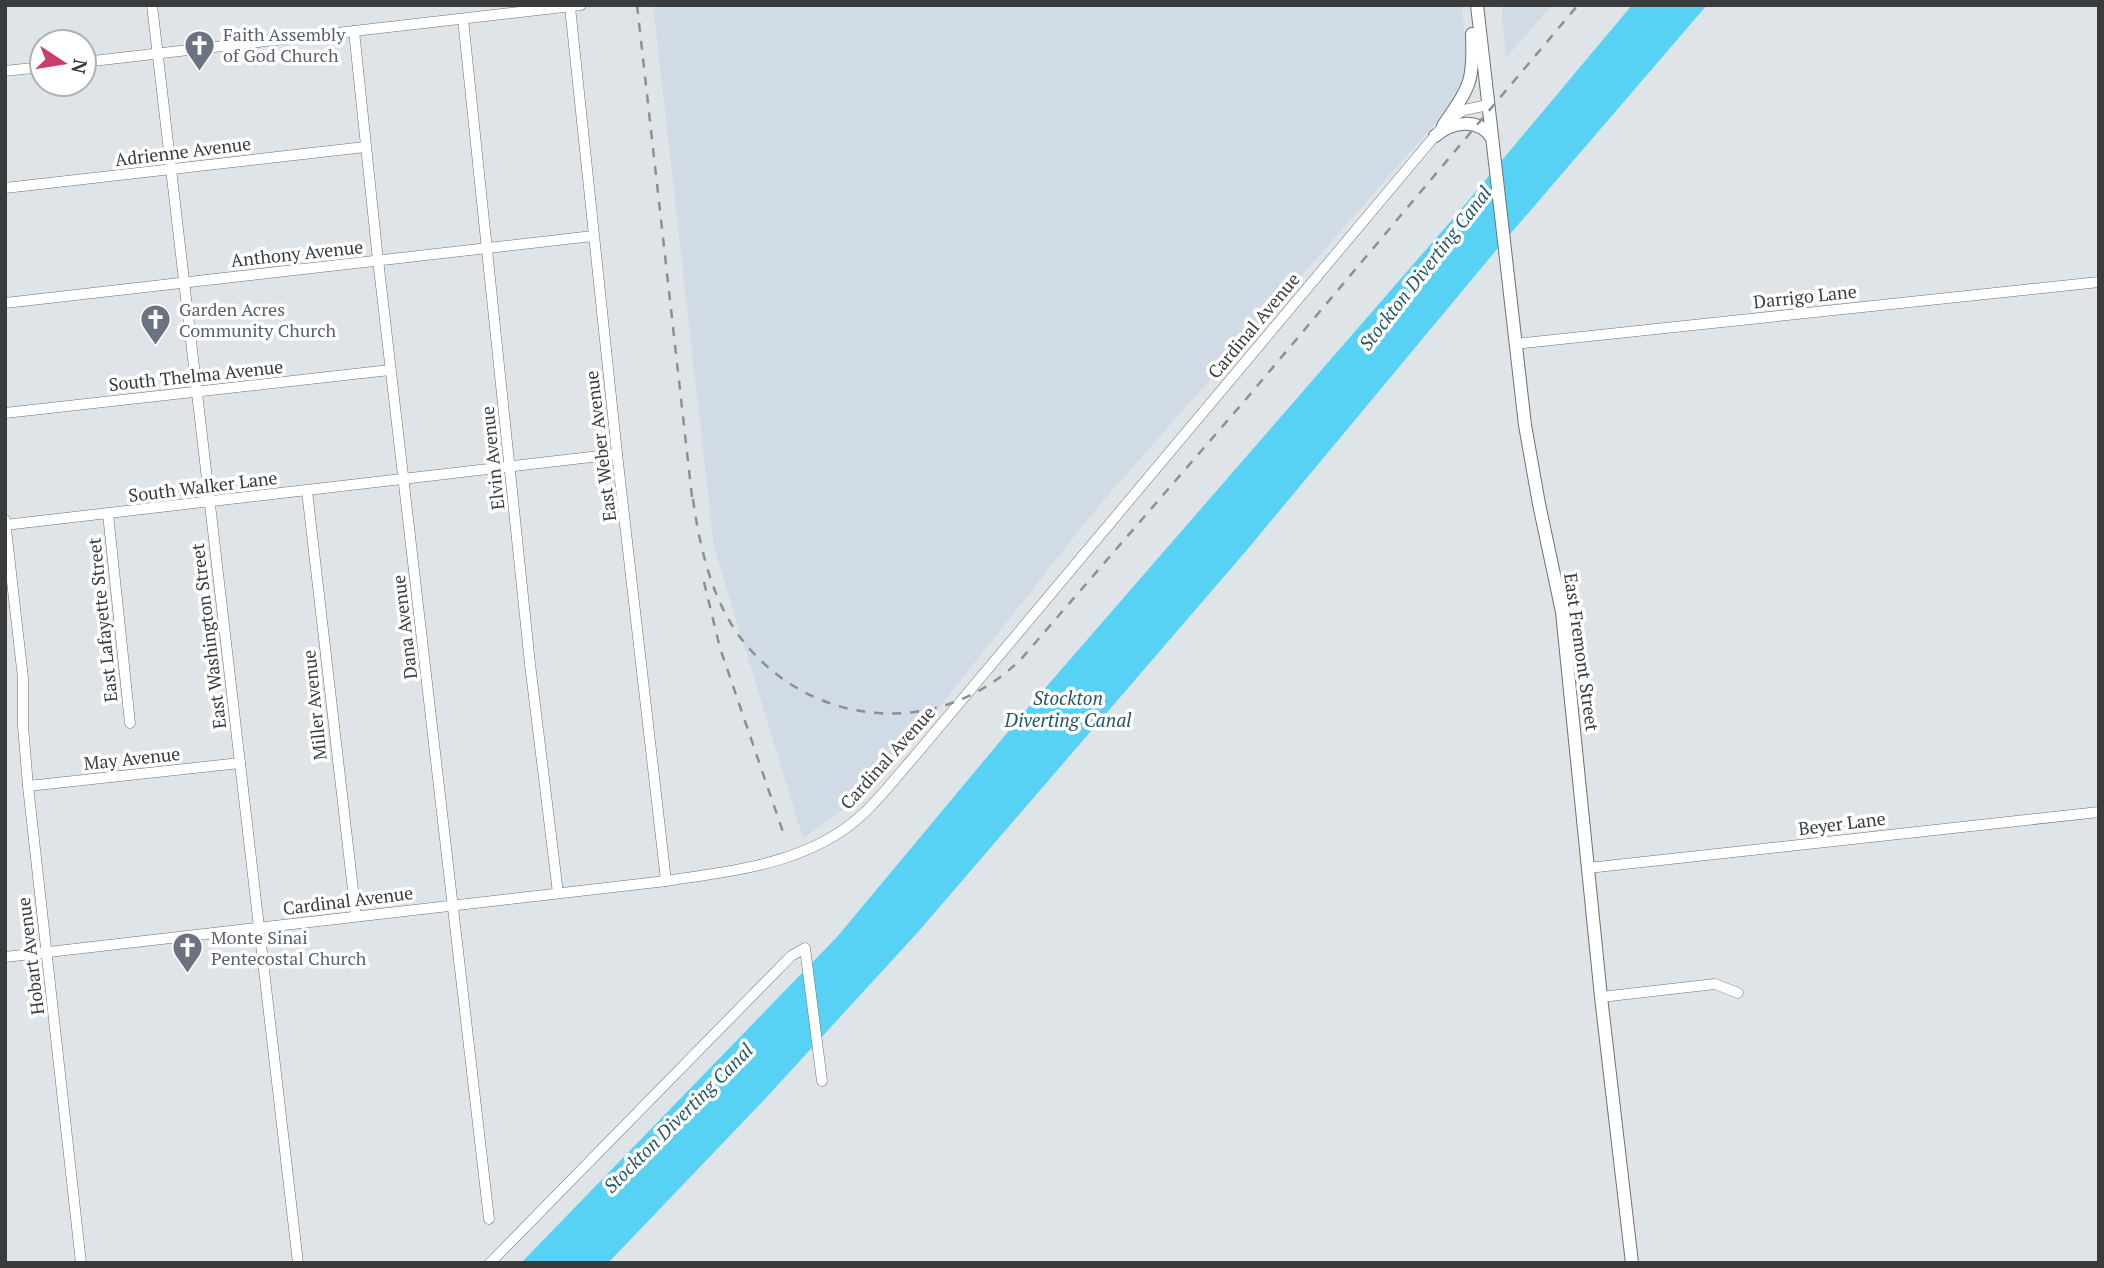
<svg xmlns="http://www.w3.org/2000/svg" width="2104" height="1268" font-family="'PT Serif',serif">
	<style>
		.built { fill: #d0dbe5 }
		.water { fill: #57d2f5 }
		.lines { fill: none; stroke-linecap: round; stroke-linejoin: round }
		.minor-casing { stroke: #6d7276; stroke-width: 11 }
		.secondary-casing { stroke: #6d7276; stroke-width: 14 }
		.minor { stroke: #fff; stroke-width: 10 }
		.secondary { stroke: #fff; stroke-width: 12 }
		.rail { stroke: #8c9093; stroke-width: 2.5; stroke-dasharray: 9 9; stroke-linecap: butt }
		.labels { text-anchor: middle; stroke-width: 7; stroke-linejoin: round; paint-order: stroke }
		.worship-label { font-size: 18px; fill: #5b616d; stroke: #fff; text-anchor: start }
		.street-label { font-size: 18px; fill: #393b3d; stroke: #fff }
		.water-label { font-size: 19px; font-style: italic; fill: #255867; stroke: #fff }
	</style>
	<rect width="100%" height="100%" fill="#dfe4e8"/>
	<g class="built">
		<polygon points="653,5 1462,5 1469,85 1096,509 877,786 803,838 714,547"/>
		<polygon points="1501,5 1552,5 1506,58"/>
	</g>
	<polygon class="water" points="1632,5 1707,5 1493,254 1246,551 918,932 764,1100 608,1263 521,1263 837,937 1027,709 1457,214"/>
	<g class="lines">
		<defs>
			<g id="minor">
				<polyline points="152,5 298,1263"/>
				<polyline points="570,7 617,454 666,881"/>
				<polyline points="463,19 530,664 558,893"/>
				<polyline points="354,31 377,251 489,1219"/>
				<polyline points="84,62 581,5"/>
				<polyline points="5,71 42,67"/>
				<polyline points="1449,119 1464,110 1488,105"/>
				<polyline points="5,188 365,147"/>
				<polyline points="5,303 593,236"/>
				<polyline points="1515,344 2099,282"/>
				<polyline points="5,413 390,370"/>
				<polyline points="307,491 356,916"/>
				<polyline points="108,514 130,723"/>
				<polyline points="5,520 23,678 23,726 28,786 81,1263"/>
				<polyline points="5,525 617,454"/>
				<polyline points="28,786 240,763"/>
				<polyline points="1588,868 2099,812"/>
				<path d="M5,957L666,881C736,870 809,864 863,814C881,797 897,776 914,757L1439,131"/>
				<polyline points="1601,997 1715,984 1738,993"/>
				<polyline points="490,1263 791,956 805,948 822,1081"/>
			</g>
			<g id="secondary">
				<polyline points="1477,5 1525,425 1539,504 1562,612 1601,997 1632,1263"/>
				<path d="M1443,126C1470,86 1474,83 1472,34"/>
				<path d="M1435,136C1452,122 1478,117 1492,138"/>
			</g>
		</defs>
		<use href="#minor" class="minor-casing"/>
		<use href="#secondary" class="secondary-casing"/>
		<use href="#minor" class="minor"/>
		<use href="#secondary" class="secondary"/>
		<g class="rail">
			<polyline points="637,5 693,506"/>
			<path d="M693,499C699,543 710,592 735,630C802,728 938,743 1022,658L1247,398L1578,5"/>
			<polyline points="704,582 720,648 784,835"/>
		</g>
	</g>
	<defs>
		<symbol id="church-pin" viewBox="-11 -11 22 30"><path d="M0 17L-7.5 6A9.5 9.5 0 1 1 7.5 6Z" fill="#6b7280" stroke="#fff"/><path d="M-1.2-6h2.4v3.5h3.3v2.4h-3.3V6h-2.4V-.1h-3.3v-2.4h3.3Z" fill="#fff"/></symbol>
	</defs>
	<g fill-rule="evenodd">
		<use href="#church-pin" x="182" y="28" width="35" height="47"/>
		<use href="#church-pin" x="138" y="302" width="35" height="47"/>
		<use href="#church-pin" x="170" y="930" width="35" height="47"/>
	</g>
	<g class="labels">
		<g class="worship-label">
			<text x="223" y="41">Faith Assembly<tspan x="223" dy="21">of God Church</tspan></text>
			<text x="179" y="316">Garden Acres<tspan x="179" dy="21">Community Church</tspan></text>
			<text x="211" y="944">Monte Sinai<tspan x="211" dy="21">Pentecostal Church</tspan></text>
		</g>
		<g class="street-label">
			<text transform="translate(183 152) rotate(-7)" y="6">Adrienne Avenue</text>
			<text transform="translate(297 254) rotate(-6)" y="6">Anthony Avenue</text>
			<text transform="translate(1805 297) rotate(-6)" y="6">Darrigo Lane</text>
			<text transform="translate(1254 326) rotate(-50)" y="6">Cardinal Avenue</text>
			<text transform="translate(196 376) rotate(-6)" y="6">South Thelma Avenue</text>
			<text transform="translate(601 446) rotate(-97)" y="6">East Weber Avenue</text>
			<text transform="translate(493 458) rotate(-96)" y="6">Elvin Avenue</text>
			<text transform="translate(203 487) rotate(-7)" y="6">South Walker Lane</text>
			<text transform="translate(103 620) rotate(-96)" y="6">East Lafayette Street</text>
			<text transform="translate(405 627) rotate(-97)" y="6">Dana Avenue</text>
			<text transform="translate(209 636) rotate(-97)" y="6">East Washington Street</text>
			<text transform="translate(1581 652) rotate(82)" y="6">East Fremont Street</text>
			<text transform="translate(315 705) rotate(-96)" y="6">Miller Avenue</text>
			<text transform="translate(888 758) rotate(-48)" y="6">Cardinal Avenue</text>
			<text transform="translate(132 759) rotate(-6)" y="6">May Avenue</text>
			<text transform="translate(1842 824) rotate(-7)" y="6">Beyer Lane</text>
			<text transform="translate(348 901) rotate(-7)" y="6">Cardinal Avenue</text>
			<text transform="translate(31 956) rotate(-97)" y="6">Hobart Avenue</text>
		</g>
		<g class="water-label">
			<text transform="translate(1425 268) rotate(-52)" y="7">Stockton Diverting Canal</text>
			<text x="1068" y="705">Stockton<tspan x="1068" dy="22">Diverting Canal</tspan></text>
			<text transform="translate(678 1118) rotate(-45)" y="7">Stockton Diverting Canal</text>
		</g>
	</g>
	<rect width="2104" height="1268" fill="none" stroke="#393b3d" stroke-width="14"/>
	<g transform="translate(63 63) rotate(102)"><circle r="33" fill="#ffffff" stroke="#b0b1b1" stroke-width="2"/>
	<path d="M0-5L12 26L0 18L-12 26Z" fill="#cb3d6a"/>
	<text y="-10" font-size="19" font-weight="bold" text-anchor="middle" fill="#393b3d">N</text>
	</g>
</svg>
